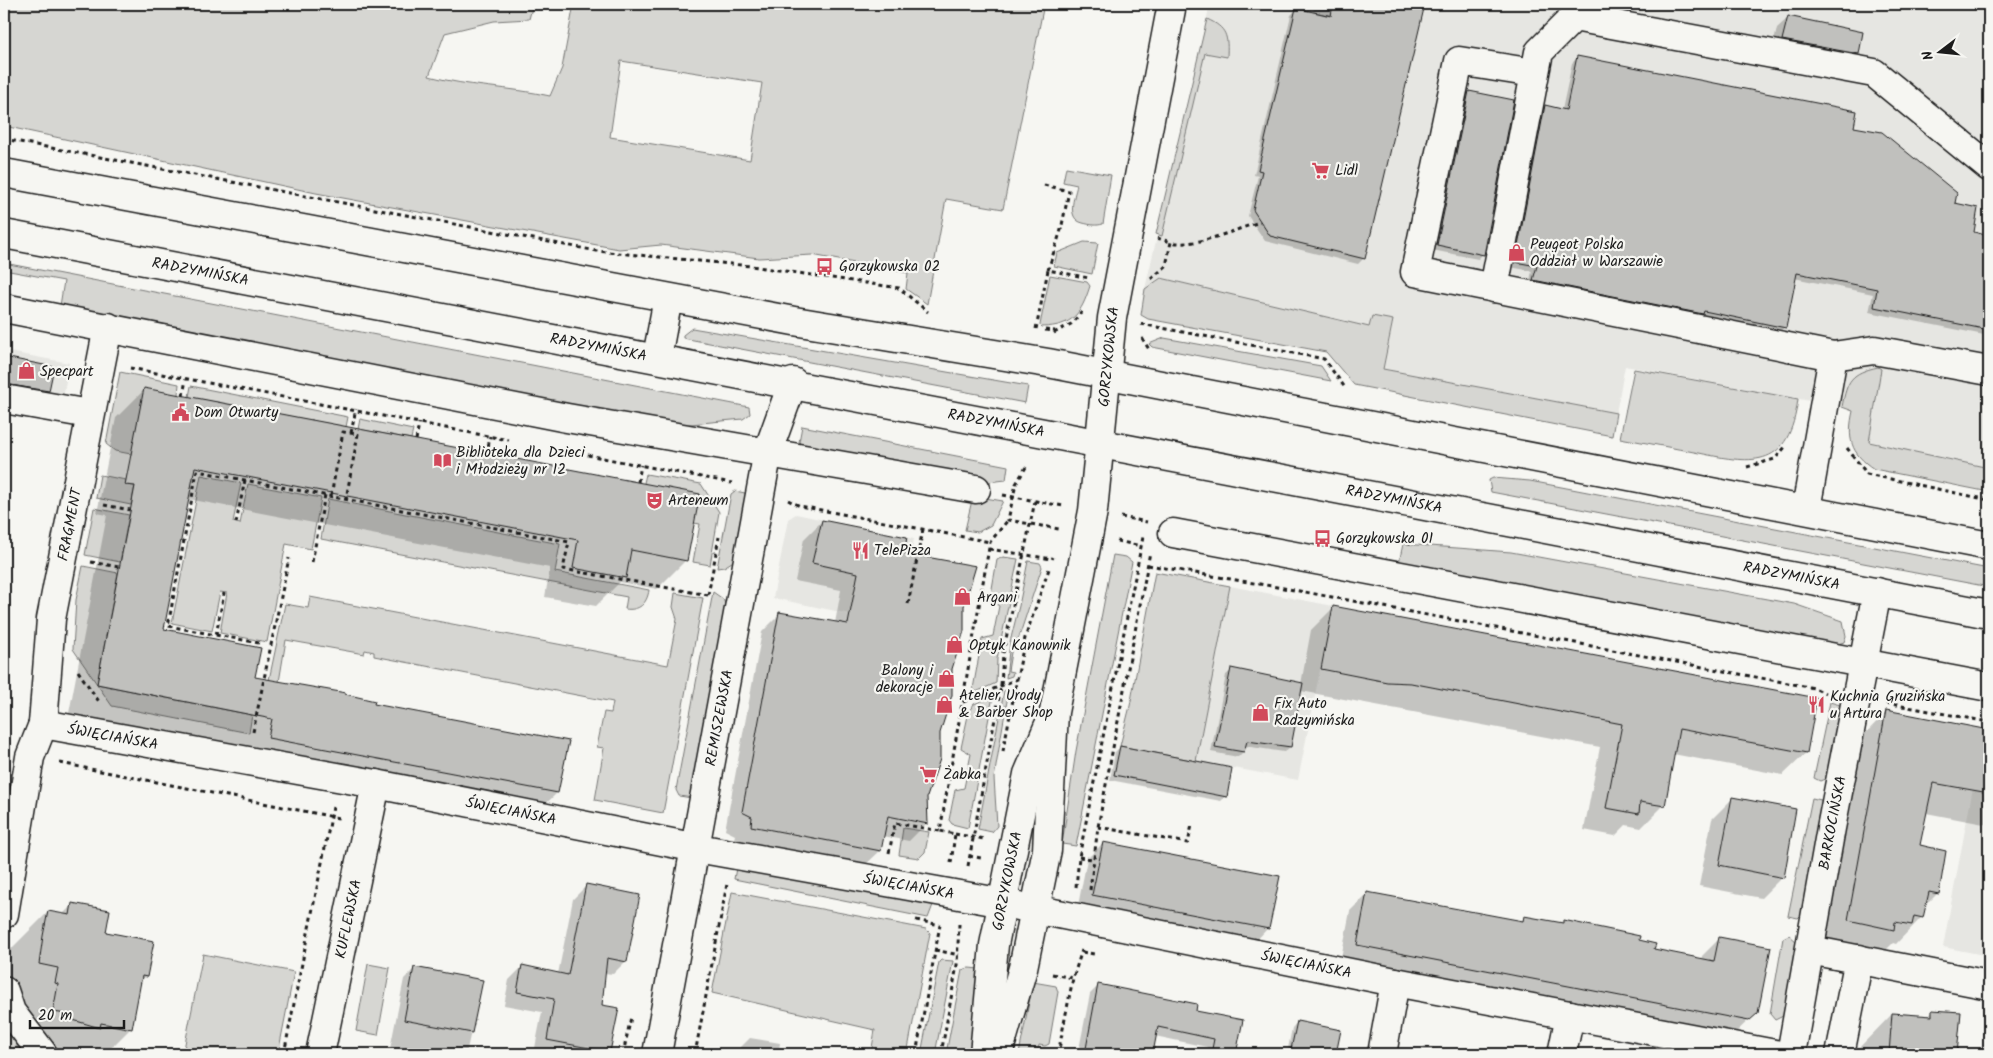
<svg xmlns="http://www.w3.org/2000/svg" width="1993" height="1058" font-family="Kalam,sans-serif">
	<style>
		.built { fill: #e6e6e2 }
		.green { fill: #d6d6d2; stroke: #797977; fill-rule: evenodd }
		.shadow { fill: #0003 }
		.building { fill: #c0c0bd; stroke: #1c1c1c }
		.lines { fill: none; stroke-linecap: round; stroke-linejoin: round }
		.minor-casing { stroke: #1c1c1c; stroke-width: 31 }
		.major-casing { stroke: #1c1c1c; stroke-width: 31 }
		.path { stroke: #1c1c1c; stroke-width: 3; stroke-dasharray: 4 4; stroke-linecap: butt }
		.minor { stroke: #f6f6f2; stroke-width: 28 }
		.major { stroke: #f6f6f2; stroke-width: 28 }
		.labels { text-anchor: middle; stroke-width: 4.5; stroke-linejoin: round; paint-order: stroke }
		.poi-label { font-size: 15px; fill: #1c1c1c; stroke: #f6f6f2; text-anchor: start }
		.street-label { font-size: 15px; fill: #1c1c1c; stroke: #f6f6f2 }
	</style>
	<rect width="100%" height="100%" fill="#f6f6f2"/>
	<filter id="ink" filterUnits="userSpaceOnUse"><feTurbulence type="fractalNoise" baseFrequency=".02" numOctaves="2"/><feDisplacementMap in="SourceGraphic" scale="10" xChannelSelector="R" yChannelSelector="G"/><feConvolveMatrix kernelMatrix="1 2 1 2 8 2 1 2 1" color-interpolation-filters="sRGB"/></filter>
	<g filter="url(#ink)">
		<g class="built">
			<polygon points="1210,4 1989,4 1989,468 1869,442 1853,411 1842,407 1625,366 1616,413 1383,369 1393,321 1369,327 1161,278 1145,289"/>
			<polygon points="4,351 69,363 62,404 4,393"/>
			<polygon points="796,514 914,539 898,624 773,598 788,519"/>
			<polygon points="1230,586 1333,606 1298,780 1196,761"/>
			<polygon points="1984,729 1989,730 1989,956 1943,947"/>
		</g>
		<g class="green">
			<path d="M4,4H533L529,19L494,21L445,33L429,76C469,87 510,87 550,96L562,68L574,4H1044L1003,209L946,199L927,304L906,289L908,273L812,255L759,258L661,245L619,249L316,193L4,126ZM621,61L762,83L750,160L610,137Z"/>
			<polygon points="1295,4 1336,4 1333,16 1294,8"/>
			<path d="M1207,19C1227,28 1228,36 1227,57L1205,53L1162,236L1156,234Z"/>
			<path d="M1066,167L1111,175L1103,224C1096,226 1091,225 1083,223C1066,219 1074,198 1077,185L1063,182Z"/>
			<polygon points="1084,242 1098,243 1092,274 1054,266 1057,253"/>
			<polygon points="4,263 749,407 750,414 743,419 680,425 60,306 64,281 4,270"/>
			<path d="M1050,275L1087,282L1090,286C1081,314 1073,326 1042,327L1040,325Z"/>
			<polygon points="1161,278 1369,327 1372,316 1393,320 1383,369 1616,413 1612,436 1354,385 1326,352 1148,319 1141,315 1145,289"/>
			<polygon points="692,328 1028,386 1025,403 683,338 683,335"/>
			<polygon points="1164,338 1321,366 1331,381 1152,347 1149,344"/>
			<path d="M1878,367L1881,369L1869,442L1989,468V492L1874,469C1850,453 1847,438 1853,411L1842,407C1847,380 1851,373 1878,367Z"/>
			<path d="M1634,369L1798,399C1789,468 1756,465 1699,453C1673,448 1647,443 1620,438Z"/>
			<polygon points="120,372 179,384 178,394 131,454 115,451 106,444"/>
			<polygon points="191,386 348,417 346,427 189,397"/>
			<polygon points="360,419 413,430 411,439 358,429"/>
			<polygon points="802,426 1008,466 1006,480 988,482 803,447 799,442"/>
			<polygon points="646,474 701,484 719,512 710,565 693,562 700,524 694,523 644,483"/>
			<polygon points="100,475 126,480 126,485 135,486 131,505 96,498"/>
			<polygon points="201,475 241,483 233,522 240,524 248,484 321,498 311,549 286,544 267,642 220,633 227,593 220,592 212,631 172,623"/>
			<polygon points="1493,478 1530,481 1989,569 1989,587 1491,492 1489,480"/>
			<polygon points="735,491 750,494 735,560 724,567 717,568 731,494"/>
			<polygon points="973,496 1003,501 991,525 978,532 965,530"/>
			<path d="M328,499L560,544L555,572L649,590C647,604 639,611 625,609L627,597L321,539Z"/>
			<polygon points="94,508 129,515 120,562 85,555"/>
			<polygon points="1403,544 1511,552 1794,604 1843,621 1846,636 1844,642 1835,645 1399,563"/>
			<polygon points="1113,555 1126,557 1132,562 1076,846 1062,844 1076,751"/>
			<polygon points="1003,557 1018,559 997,659 996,683 976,692 973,689 982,639 993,636 999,606 990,600 997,560"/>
			<polygon points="1028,561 1040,563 1042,567 1018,640 1013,640 1008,671 1013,672 1012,676 1006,678 1010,642 1019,606"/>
			<polygon points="83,566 118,573 97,684 252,715 249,733 112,706 73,649 76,600"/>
			<polygon points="1155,572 1230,586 1196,761 1120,746 1130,706"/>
			<polygon points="713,592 723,599 728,611 692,798 679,796 676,790"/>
			<polygon points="675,593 703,598 663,813 595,800 604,748 597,747 604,712 611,713 613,702 374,656 374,652 365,650 364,654 286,640 279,682 269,680 285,604 308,608 310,597 668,665 677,619 673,607"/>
			<polygon points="1009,689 994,778 997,826 992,832 978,829 1004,691"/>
			<polygon points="993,696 968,828 952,824 949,820 955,790 964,788 971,754 961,748 969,711 974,704"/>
			<polygon points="1830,702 1840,705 1827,778 1820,781 1814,778 1815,773"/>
			<polygon points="1812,798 1821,800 1823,803 1802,914 1798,918 1788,916"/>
			<polygon points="903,828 929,832 925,852 919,858 899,855"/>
			<polygon points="736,868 933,905 928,918 734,879"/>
			<polygon points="732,892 926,929 930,933 907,1054 871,1054 875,1030 712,993"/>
			<polygon points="1789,935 1797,942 1783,1016 1775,1020 1770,1014 1783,938"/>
			<polygon points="203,954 294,972 278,1054 183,1054"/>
			<polygon points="941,960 953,961 935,1054 921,1054 939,962"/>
			<polygon points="368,964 390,968 378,1035 356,1031"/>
			<polygon points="969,968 979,969 970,1054 946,1054 962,970"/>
			<polygon points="1033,982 1056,986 1058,992 1049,1044 1045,1046 1039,1045 1037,1054 1019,1054"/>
			<polygon points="4,1015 30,1054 4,1054"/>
		</g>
		<g class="shadow">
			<polygon points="1315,4 1430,4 1423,9 1364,258 1358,264 1265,241 1248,216 1258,176 1254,175 1291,15 1296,10 1313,13"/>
			<polygon points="1788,18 1858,54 1847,65 1772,51 1777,28"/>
			<polygon points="1577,58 1853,128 1953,204 1972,233 1989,237 1989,336 1869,312 1873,294 1794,278 1785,327 1779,332 1529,285 1532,271 1510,267 1540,112 1545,107 1562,110 1572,63"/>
			<polygon points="1469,92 1483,254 1478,259 1432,250 1464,97"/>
			<polygon points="4,358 52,368 48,391 37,401 4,396"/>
			<polygon points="145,389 686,560 657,589 620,582 596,606 545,597 550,568 188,499 162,630 253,678 373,705 557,793 528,821 244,748 69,713 107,515 97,513 116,418"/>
			<polygon points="822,521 902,554 963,605 926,797 927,823 909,841 883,836 880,851 862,868 733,843 735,835 725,830 762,632 780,614 835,623 841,590 795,581 804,539"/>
			<polygon points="1334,607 1806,753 1783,775 1673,754 1664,805 1641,828 1626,825 1615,836 1584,830 1600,747 1301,691 1290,747 1284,752 1244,746 1243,752 1238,757 1211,752 1226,675 1232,670 1301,684 1311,630"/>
			<polygon points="1887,711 1989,731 1989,825 1926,813 1919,846 1938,893 1925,906 1922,917 1896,944 1893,943 1885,951 1874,948 1867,955 1822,946 1861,738"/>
			<polygon points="1120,747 1226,796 1221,801 1110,780 1115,752"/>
			<polygon points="1733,798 1782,877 1761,898 1699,886 1712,819"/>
			<polygon points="1103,843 1268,928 1252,945 1077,911 1087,859"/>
			<polygon points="586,886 626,961 613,974 604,973 600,1006 609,1052 607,1054 534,1053 542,1012 504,1005 509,980 522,967 558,974 573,899"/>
			<polygon points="1368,893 1520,922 1525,918 1561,924 1564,922 1637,941 1653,950 1701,960 1702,956 1720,938 1757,1012 1730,1038 1340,963 1350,911"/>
			<polygon points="72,905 104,933 146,976 139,983 131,1028 105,1054 35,1054 15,1050 20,1023 4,984 9,951 48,912 62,915"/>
			<polygon points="415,968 482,981 466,1054 389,1054 404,979"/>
			<polygon points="1099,985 1195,1012 1242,1021 1235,1054 1205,1054 1207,1047 1155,1036 1151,1054 1078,1054 1090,994"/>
			<polygon points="1933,1011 1961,1013 1957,1054 1853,1054 1892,1014 1928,1017"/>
			<polygon points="1297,1022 1340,1031 1335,1054 1287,1054 1292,1028"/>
			<polygon points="750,1038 780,1043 779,1050 802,1054 719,1054 721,1052 734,1054"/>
			<polygon points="1425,1046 1465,1054 1417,1054"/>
		</g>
		<g class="building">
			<polygon points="1333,4 1425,4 1365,259 1270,236 1253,210 1262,171 1258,170 1296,8 1331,16"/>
			<polygon points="1788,16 1863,32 1859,54 1782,40"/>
			<polygon points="1577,56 1857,111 1854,127 1882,132 1957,193 1955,203 1978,208 1974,232 1989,236 1989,330 1874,307 1877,289 1797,273 1786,328 1704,311 1703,314 1533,280 1537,266 1515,262 1545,105 1566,110"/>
			<polygon points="1469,91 1514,100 1484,255 1437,245"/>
			<polygon points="4,357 54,367 49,391 4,384"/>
			<polygon points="144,388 700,494 687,561 631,550 626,578 573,568 578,540 195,467 164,629 261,648 255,677 346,693 345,694 375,701 374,704 569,741 558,793 268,738 272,719 97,684 135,486 125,485"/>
			<polygon points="822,520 907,537 904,553 976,566 964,606 964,631 952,669 952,695 940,733 940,759 927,797 928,824 888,816 881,851 751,826 752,817 742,812 779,612 848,624 858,573 812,563"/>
			<polygon points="1333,606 1817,698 1807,753 1679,729 1665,806 1640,802 1639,814 1606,808 1622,724 1411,683 1387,682 1321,669"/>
			<polygon points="1231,668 1303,683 1291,747 1247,741 1244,752 1215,747"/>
			<polygon points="1886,710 1989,730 1989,793 1933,783 1920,845 1946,851 1939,894 1929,892 1923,918 1914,916 1912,925 1895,922 1894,930 1848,920"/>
			<polygon points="1120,746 1232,768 1227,797 1114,775"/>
			<polygon points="1732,797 1796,809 1784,878 1719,865"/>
			<polygon points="1103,842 1280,876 1269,929 1092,895"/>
			<polygon points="586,884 640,895 627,962 607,958 602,1005 619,1008 610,1052 547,1040 554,999 517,992 522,965 568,975"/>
			<polygon points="1367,892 1523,921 1524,916 1563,923 1563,920 1640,936 1639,940 1656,944 1654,949 1714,961 1719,937 1771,947 1758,1013 1749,1021 1357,945"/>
			<polygon points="72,903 110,910 106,932 154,941 147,977 142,976 132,1029 101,1023 100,1028 73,1020 74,1015 53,1012 58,984 55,983 58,968 39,964 43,936 48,911 70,915"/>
			<polygon points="414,967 483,980 472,1033 404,1020"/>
			<polygon points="1098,984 1197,1004 1196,1011 1243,1020 1236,1054 1211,1054 1214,1039 1158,1027 1153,1053 1135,1050 1134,1054 1085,1054"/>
			<polygon points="1932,1010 1961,1012 1957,1054 1889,1054 1892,1013 1932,1016"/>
			<polygon points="1297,1021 1341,1030 1336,1054 1290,1054"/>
		</g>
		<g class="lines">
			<defs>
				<g id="minor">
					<polyline points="1534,73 1459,61 1415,272 1833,356 1874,350 1989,371"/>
					<polyline points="1494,288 1539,52 1574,17 1874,73 1989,167"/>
					<polyline points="4,308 567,418 976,489"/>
					<polyline points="4,399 89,414"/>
					<polyline points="1806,509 1833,356"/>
					<polyline points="1173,533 1989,687"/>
					<path id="s1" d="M43,724L376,784L697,848L1004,903L1395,982L1775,1054"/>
					<path id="s2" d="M4,914L30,757L43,724L51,619L108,327"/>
					<polyline points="1810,950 1989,985"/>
					<polyline points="4,991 11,1012 43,1054"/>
					<path id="s3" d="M320,1054L376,784"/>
					<path id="s4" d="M657,1054L768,451L793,382"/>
					<path id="s5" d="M984,1054L994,945L1028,774L1048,727"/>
					<path id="s6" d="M998,1054L1023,968L1047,850L1054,712L1093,511L1112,318L1172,4"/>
					<polyline points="1382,1054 1395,982"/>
					<polyline points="1562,1054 1570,1015"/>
					<path id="s7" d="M1791,1054L1831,828L1877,592"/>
					<polyline points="1840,1054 1859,959"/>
				</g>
				<g id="major">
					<polyline points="4,173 794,321 1048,363 1989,546"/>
					<path id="s8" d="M4,234C666,360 1328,485 1989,614"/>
					<polyline points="657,357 668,298"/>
				</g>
			</defs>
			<use href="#minor" class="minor-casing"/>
			<use href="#major" class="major-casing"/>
			<g class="path">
				<polyline points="4,139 597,251 751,266 899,288 928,312"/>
				<polyline points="1044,185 1069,191 1061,230 1048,270"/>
				<polyline points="1157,238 1171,242"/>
				<path d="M1151,279L1166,266L1171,242C1196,248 1236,229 1260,222"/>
				<polyline points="1141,324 1324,359 1346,389"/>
				<polyline points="1036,329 1048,270 1089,278"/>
				<polyline points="1045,330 1055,331"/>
				<polyline points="1054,333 1071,324 1082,312"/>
				<polyline points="1142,338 1150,351"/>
				<polyline points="130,368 509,440"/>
				<polyline points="183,396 186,379"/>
				<polyline points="351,433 356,409"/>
				<polyline points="416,440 419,423"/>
				<polyline points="1847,448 1867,474 1989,500"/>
				<polyline points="572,452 732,483"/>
				<polyline points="487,454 490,436"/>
				<polyline points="1026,467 1016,484 1008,520 1059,529"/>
				<polyline points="1747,467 1775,459 1786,446"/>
				<polyline points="638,482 641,465"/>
				<polyline points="1003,495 1063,506"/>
				<polyline points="331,496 343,432 358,434 346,499"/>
				<polyline points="788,500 800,506 990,542"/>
				<polyline points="104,505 130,510"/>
				<polyline points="1121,517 1147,522"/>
				<polyline points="236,523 245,480"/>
				<polyline points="1117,541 1141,546"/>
				<polyline points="989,549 1052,559 1053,557"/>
				<polyline points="91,562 119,567"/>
				<polyline points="312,562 325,495"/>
				<polyline points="1148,565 1289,589 1814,688 1825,693"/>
				<polyline points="708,595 719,537"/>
				<polyline points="908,604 923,529"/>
				<polyline points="216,635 224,593"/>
				<polyline points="259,643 168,626 197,471 569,542 563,569 708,595"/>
				<polyline points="78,671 100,703"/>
				<polyline points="963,702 1017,679"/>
				<polyline points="1886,703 1989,722"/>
				<polyline points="253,732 289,558"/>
				<polyline points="1003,751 1025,638 1050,566"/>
				<polyline points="60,763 339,818"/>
				<polyline points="1098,827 1188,843 1192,825"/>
				<polyline points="955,834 984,839"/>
				<polyline points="889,853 895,823 940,831"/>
				<polyline points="969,856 981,858"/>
				<polyline points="1079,857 1092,859"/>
				<polyline points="951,863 955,834 940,831 990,542 1008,520"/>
				<polyline points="968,866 1001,686 1003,653 1035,501"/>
				<polyline points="1076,887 1079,857 1143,537"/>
				<polyline points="1090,890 1098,827 1150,552"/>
				<polyline points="916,920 940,925"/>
				<polyline points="935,950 959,955"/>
				<polyline points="1082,952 1094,954"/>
				<polyline points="1052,974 1073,978"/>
				<polyline points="284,1054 333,807"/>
				<polyline points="623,1054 631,1017"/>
				<polyline points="695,1054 727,884"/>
				<polyline points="916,1054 940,925"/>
				<polyline points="941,1054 957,965 959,924"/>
				<polyline points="1058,1054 1073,978 1082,950"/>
			</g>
			<use href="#minor" class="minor"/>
			<use href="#major" class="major"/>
		</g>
	</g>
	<defs>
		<symbol id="supermarket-bare" viewBox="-9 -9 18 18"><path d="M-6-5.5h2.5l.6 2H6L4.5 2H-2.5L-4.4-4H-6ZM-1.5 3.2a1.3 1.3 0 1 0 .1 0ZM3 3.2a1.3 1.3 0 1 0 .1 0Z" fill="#d1495b" stroke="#f6f6f2" stroke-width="2.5" paint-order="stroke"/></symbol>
		<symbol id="shop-bare" viewBox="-9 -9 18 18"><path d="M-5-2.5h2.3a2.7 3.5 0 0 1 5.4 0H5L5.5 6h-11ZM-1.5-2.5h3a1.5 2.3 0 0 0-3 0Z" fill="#d1495b" stroke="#f6f6f2" stroke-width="2.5" paint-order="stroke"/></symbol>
		<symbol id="bus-bare" viewBox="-9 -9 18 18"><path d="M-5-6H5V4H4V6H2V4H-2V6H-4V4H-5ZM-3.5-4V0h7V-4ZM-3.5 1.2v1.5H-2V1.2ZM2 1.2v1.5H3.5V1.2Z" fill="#d1495b" stroke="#f6f6f2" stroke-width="2.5" paint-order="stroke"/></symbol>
		<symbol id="civic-bare" viewBox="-9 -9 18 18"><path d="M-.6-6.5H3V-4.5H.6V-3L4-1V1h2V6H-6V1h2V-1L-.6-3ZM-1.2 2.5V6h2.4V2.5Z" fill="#d1495b" stroke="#f6f6f2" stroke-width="2.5" paint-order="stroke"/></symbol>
		<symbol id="library-bare" viewBox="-9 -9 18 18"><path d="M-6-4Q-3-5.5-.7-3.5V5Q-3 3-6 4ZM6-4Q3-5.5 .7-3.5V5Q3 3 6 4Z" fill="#d1495b" stroke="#f6f6f2" stroke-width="2.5" paint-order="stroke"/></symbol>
		<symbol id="theatre-bare" viewBox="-9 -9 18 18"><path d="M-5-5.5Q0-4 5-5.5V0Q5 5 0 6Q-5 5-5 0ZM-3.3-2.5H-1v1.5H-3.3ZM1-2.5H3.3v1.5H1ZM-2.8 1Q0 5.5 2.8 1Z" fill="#d1495b" stroke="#f6f6f2" stroke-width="2.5" paint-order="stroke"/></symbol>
		<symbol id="restaurant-bare" viewBox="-9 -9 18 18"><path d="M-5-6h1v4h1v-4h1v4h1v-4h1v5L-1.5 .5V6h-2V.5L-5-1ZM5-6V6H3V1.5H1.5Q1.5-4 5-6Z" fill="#d1495b" stroke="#f6f6f2" stroke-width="2.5" paint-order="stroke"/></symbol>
	</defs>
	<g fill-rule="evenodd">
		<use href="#supermarket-bare" x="1308" y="158" width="25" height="25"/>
		<use href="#shop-bare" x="1504" y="240" width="25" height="25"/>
		<use href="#bus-bare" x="812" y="254" width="25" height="25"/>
		<use href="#shop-bare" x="14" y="358" width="25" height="25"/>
		<use href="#civic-bare" x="168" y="400" width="25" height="25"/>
		<use href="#library-bare" x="430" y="448" width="25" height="25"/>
		<use href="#theatre-bare" x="642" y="488" width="25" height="25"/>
		<use href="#bus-bare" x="1310" y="526" width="25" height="25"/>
		<use href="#restaurant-bare" x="848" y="538" width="25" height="25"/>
		<use href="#shop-bare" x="950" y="584" width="25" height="25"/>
		<use href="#shop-bare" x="942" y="632" width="25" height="25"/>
		<use href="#shop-bare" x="934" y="666" width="25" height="25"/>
		<use href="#shop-bare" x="932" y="692" width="25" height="25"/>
		<use href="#restaurant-bare" x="1804" y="692" width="25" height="25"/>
		<use href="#shop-bare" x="1248" y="700" width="25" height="25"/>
		<use href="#supermarket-bare" x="916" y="762" width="25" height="25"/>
	</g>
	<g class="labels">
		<g class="poi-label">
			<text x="1335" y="175">Lidl</text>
			<text x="1530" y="249">Peugeot Polska<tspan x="1530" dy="17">Oddział w Warszawie</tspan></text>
			<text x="839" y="271">Gorzykowska 02</text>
			<text x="40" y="376">Specpart</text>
			<text x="194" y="417">Dom Otwarty</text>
			<text x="456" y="457">Biblioteka dla Dzieci<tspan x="456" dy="17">i Młodzieży nr 12</tspan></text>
			<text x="668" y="505">Arteneum</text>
			<text x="1336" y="543">Gorzykowska 01</text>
			<text x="874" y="555">TelePizza</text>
			<text x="977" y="602">Argani</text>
			<text x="969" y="650">Optyk Kanownik</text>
			<text x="933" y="675" text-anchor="end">Balony i<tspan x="933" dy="17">dekoracje</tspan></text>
			<text x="959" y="700">Atelier Urody<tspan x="959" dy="17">&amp; Barber Shop</tspan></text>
			<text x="1830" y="701">Kuchnia Gruzińska<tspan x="1830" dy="17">u Artura</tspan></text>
			<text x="1274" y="708">Fix Auto<tspan x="1274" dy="17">Radzymińska</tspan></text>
			<text x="943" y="779">Żabka</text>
		</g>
		<g class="street-label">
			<text dy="5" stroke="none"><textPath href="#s8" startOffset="200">RADZYMIŃSKA</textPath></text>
			<text dy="5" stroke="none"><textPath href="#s8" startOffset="605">RADZYMIŃSKA</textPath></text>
			<text dy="5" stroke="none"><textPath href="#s6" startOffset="708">GORZYKOWSKA</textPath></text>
			<text dy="5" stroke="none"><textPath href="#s8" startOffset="1010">RADZYMIŃSKA</textPath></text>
			<text dy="5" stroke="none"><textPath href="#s8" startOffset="1415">RADZYMIŃSKA</textPath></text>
			<text dy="5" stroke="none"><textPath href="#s2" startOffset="396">FRAGMENT</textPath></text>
			<text dy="5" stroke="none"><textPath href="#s8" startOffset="1820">RADZYMIŃSKA</textPath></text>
			<text dy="5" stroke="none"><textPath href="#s4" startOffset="342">REMISZEWSKA</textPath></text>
			<text dy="5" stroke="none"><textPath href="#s1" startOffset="71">ŚWIĘCIAŃSKA</textPath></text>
			<text dy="5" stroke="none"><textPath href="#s1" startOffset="476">ŚWIĘCIAŃSKA</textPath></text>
			<text dy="5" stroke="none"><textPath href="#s7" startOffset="235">BARKOCIŃSKA</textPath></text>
			<text dy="5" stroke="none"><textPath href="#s5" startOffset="175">GORZYKOWSKA</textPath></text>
			<text dy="5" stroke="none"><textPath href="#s1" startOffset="881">ŚWIĘCIAŃSKA</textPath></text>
			<text dy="5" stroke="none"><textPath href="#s3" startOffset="138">KUFLEWSKA</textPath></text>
			<text dy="5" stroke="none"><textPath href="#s1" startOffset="1286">ŚWIĘCIAŃSKA</textPath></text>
		</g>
	</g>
	<rect width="1993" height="1058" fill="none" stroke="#f6f6f2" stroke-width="20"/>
	<rect x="10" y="10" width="1973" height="1038" fill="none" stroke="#1c1c1c" stroke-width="2" filter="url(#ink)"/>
	<g transform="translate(1940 52) rotate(254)" stroke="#f6f6f2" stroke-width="4" paint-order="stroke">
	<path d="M0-4L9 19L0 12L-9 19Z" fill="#1c1c1c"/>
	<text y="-8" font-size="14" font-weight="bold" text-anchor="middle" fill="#1c1c1c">N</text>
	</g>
	<path d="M30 1020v8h94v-8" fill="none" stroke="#1c1c1c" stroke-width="2.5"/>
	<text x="38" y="1020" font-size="15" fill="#1c1c1c" stroke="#f6f6f2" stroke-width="4" paint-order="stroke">20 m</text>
</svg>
